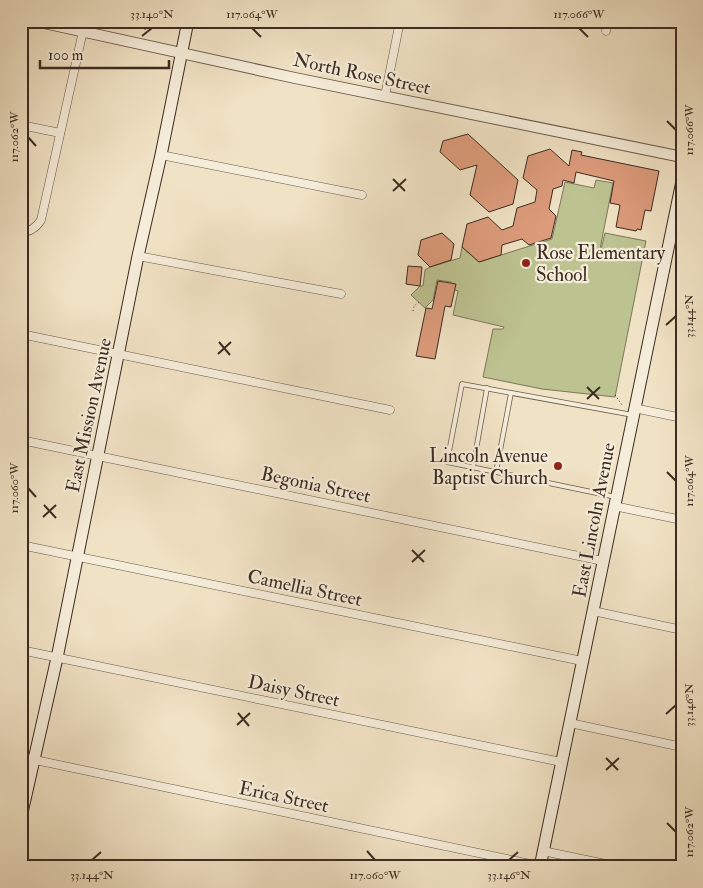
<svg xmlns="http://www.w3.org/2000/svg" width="703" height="888" font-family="'IM FELL Double Pica',serif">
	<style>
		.green { fill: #bdc291; stroke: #7c775a }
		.building { fill: #dc9b7b; stroke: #3c2c22 }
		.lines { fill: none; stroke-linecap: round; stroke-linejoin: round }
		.service-casing { stroke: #695a4a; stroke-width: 5.5 }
		.minor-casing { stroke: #695a4a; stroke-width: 9 }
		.tertiary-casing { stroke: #695a4a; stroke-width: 12 }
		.secondary-casing { stroke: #3c2c22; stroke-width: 13 }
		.path { stroke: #3c2c22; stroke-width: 1; stroke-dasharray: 1 2.5; stroke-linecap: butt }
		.service { stroke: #f5ecd9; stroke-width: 4 }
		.minor { stroke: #f5ecd9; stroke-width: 8 }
		.tertiary { stroke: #f5ecd9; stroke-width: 10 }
		.secondary { stroke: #f5ecd9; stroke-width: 11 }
		.ticks { fill: none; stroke: #3c2c22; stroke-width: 2 }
		.poi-dot { fill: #8f2418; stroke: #f5ecd9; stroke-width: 2 }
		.labels { text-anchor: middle; stroke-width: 4.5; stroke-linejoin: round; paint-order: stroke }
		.street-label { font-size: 19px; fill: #3c2c22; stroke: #f5ecd9 }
		.poi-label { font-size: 19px; fill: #3c2c22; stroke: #f5ecd9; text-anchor: start }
		.neatline { fill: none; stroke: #3c2c22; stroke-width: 2 }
		.ticks-label { font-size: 12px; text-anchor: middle; fill: #3c2c22 }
	</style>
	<rect width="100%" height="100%" fill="#f0e2c4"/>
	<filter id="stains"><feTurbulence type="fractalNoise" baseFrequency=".004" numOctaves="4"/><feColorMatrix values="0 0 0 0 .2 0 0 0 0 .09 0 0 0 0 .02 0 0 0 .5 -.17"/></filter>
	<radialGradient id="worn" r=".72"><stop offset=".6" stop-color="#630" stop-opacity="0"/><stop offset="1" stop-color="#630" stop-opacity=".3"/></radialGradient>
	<polygon class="green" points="596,180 613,183 600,249 601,249 605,233 646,241 615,397 542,389 483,377 493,329 503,329 504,327 453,315 458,291 455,290 451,282 437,280 433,300 425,308 411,295 420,286 423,286 425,270 430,267 460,258 462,247 479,262 552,239 565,182 594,188"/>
	<g class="building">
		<polygon points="468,134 518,180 513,204 489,212 470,195 477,165 460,170 440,152 443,141"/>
		<polygon points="550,149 569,166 572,150 582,152 581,155 659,171 651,211 645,210 641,230 637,229 636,231 616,227 620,205 610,203 614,181 576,172 574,183 563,180 562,186 553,189 549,209 556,216 551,238 529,245 522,239 502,245 501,255 479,262 462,247 467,224 488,217 502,230 513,226 517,208 535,202 537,190 523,178 528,156"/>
		<polygon points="442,233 454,244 451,260 430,267 418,255 421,240"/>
		<polygon points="408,266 422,267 420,286 406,284"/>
		<polygon points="438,281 456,284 451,307 445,306 435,359 416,356 426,308 432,309"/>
	</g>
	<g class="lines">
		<defs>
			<g id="service">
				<polyline points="473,467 487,388"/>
				<polyline points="496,472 511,393"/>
				<polyline points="616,497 447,462 462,384 633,415"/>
			</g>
			<g id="minor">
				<polyline points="606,31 608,21"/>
				<polyline points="385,96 400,21"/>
				<polyline points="21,125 60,133"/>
				<polyline points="161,155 362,195"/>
				<path d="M21,232C30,232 36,228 41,220L83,31"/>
				<polyline points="138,256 341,294"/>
				<polyline points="21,334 390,410"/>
				<polyline points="634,408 682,418"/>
				<polyline points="21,440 603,561"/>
				<polyline points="614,506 682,520"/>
				<polyline points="21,545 582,661"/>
				<polyline points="593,611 682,630"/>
				<polyline points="21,650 561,762"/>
				<polyline points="570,723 682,747"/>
				<polyline points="21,757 540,866"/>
				<polyline points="543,851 620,867"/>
				<polyline points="21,863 42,867"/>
			</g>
			<polyline id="tertiary" points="35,21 295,78 682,157"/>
			<g id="secondary">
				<polyline points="21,817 57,658 138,256 161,155 188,21"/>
				<polyline points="540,867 682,181"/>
			</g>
		</defs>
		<use href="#service" class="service-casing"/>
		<use href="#minor" class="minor-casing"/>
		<use href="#tertiary" class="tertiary-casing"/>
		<use href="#secondary" class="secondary-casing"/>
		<g class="path">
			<polyline points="114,24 114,21"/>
			<polyline points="145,30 146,21"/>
			<polyline points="413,311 414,306 419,302"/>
			<polyline points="615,395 622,405"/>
		</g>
		<use href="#service" class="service"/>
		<use href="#minor" class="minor"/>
		<use href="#tertiary" class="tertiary"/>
		<use href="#secondary" class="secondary"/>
	</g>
	<path class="ticks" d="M252,28L261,37M579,28L588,37M142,36L152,28M667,121L676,130M28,137L36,146M393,179L405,191M393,191L406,179M666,325L676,316M219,342L230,355M218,354L231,342M587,387L599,399M587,399L600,387M667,472L676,481M28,488L36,497M44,505L56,518M43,517L56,505M412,550L424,562M412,562L425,550M238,713L249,726M666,714L676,705M237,725L250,713M606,758L618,770M606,770L619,758M667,823L676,832M367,851L375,860M92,860L101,852M509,860L518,852"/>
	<g class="poi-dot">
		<circle cx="526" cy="263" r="5"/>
		<circle cx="558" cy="466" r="5"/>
	</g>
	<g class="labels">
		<g class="street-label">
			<text transform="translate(362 73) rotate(12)" y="7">North Rose Street</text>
			<text transform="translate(88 415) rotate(-78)" y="7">East Mission Avenue</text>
			<text transform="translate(316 484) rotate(12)" y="7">Begonia Street</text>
			<text transform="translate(593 520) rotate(-79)" y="7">East Lincoln Avenue</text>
			<text transform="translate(305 587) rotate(12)" y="7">Camellia Street</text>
			<text transform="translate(294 690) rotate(12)" y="7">Daisy Street</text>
			<text transform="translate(284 796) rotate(12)" y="7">Erica Street</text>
		</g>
		<g class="poi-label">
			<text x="536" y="259">Rose Elementary<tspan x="536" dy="22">School</tspan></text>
			<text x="548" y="462" text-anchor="end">Lincoln Avenue<tspan x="548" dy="22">Baptist Church</tspan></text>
		</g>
	</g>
	<rect width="703" height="888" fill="none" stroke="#f0e2c4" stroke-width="55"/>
	<path d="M40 60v8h129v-8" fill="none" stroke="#3c2c22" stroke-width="2.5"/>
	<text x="48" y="60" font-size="15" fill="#3c2c22" stroke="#f5ecd9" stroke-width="4" paint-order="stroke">100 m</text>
	<rect x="28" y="28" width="648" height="832" class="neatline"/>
	<g class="ticks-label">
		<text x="152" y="18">33.140°N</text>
		<text x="252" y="18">117.064°W</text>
		<text x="579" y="18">117.066°W</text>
		<text transform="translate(689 130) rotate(-90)" y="4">117.066°W</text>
		<text transform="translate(14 137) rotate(-90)" y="4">117.062°W</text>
		<text transform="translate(689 316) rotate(-90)" y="4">33.144°N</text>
		<text transform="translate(689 481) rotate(-90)" y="4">117.064°W</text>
		<text transform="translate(14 488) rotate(-90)" y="4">117.060°W</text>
		<text transform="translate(689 705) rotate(-90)" y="4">33.146°N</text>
		<text transform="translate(689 832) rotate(-90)" y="4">117.062°W</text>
		<text x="92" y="879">33.144°N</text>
		<text x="375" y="879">117.060°W</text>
		<text x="509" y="879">33.146°N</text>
	</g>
	<rect width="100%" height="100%" filter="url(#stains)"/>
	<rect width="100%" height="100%" fill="url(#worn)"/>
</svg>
